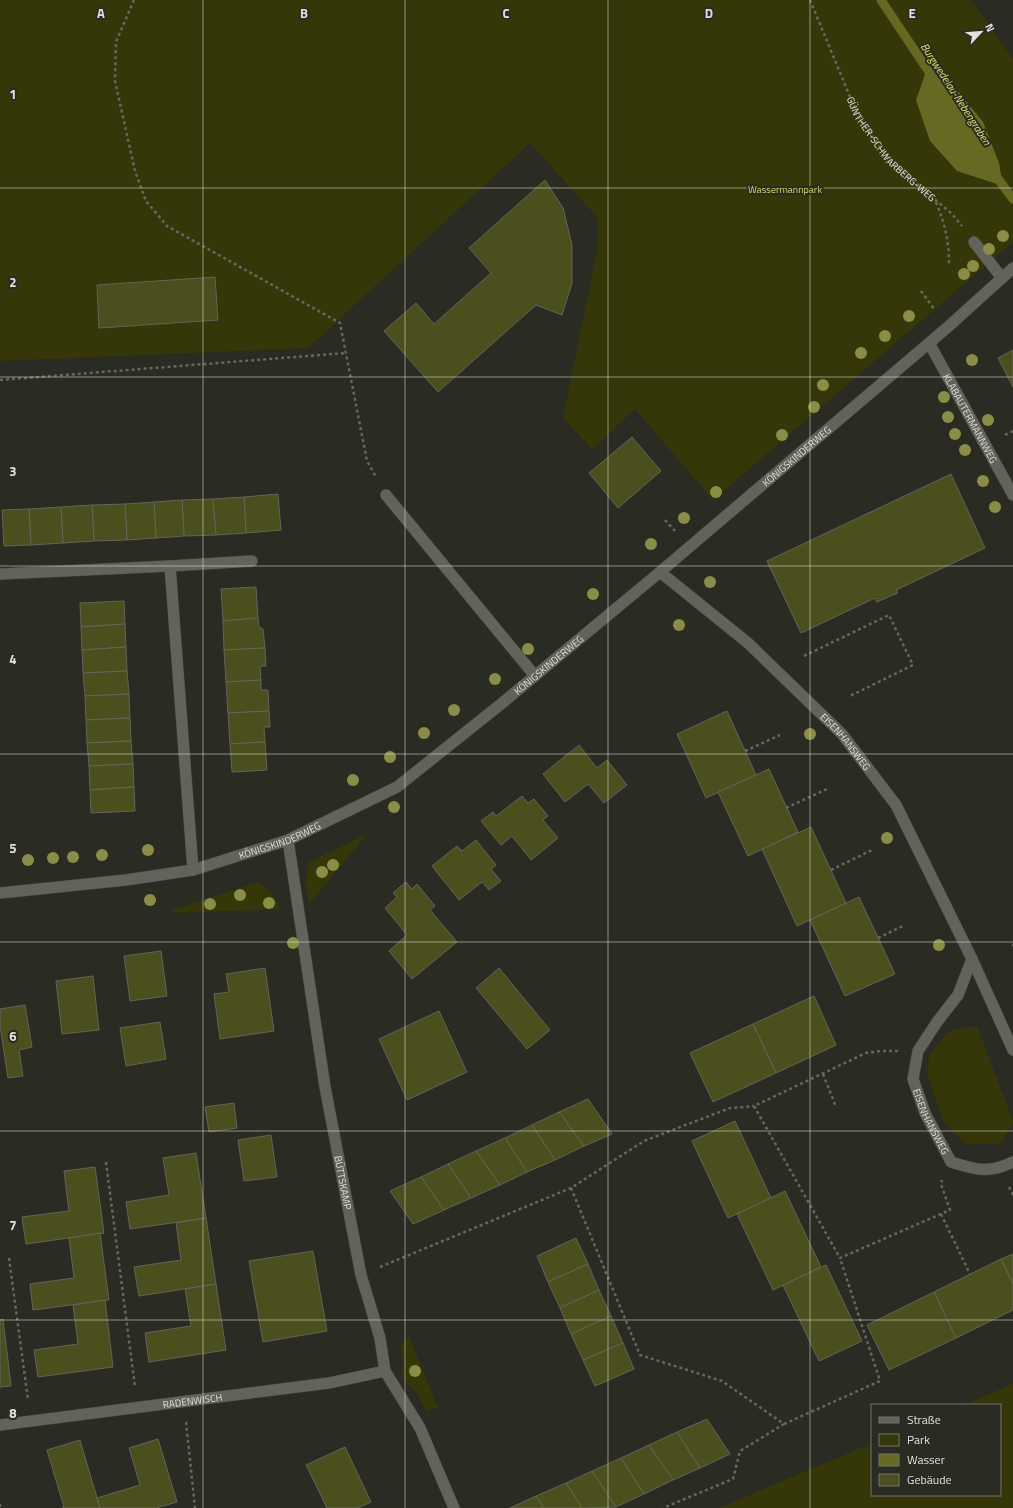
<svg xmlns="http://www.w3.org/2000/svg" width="1013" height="1508" font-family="'Titillium Web',sans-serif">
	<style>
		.green { fill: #353709 }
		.water { fill: #656922 }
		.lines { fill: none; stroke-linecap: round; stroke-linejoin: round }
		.stream { stroke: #656922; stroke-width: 9 }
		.building { fill: #4b4e1d; stroke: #63645b }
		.service-casing { stroke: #484942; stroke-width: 12 }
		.minor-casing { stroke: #484942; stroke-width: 12 }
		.path { stroke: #666760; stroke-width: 2.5; stroke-dasharray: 3 3; stroke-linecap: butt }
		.service { stroke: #62635a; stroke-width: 11 }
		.minor { stroke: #62635a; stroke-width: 11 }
		.tree { fill: #898d46 }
		.grid { fill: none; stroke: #e1e1dc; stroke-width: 1; stroke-opacity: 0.55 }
		.labels { text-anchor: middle; stroke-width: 4; stroke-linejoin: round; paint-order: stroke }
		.street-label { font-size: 10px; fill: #e1e1dc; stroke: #2a2b23 }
		.park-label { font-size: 10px; fill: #d7de63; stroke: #2a2b23 }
		.water-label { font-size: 11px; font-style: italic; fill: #dde469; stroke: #2a2b23 }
		.grid-label { font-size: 13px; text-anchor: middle; font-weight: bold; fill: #e1e1dc; stroke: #2a2b23; stroke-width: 4; stroke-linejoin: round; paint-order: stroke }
	</style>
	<rect width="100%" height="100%" fill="#2a2b23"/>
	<g class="green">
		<polygon points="0,0 971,0 1013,59 1013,242 713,500 635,409 592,449 563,418 598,245 598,218 530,143 308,348 0,361"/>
		<path d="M367,834L309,904C305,889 305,877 309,862Z"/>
		<path d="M259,882C270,890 275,897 280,909L172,913V910Z"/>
		<polygon points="977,1026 1013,1121 1013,1124 1000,1144 966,1144 943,1121 927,1075 929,1055 949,1031"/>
		<polygon points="409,1336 438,1408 427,1411 416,1392 404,1380 402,1375 403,1362 401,1345"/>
		<polygon points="1013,1384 1013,1508 719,1508 872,1443 872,1495 1000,1495 1000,1405 963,1405"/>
	</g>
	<polygon class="water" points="927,69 954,86 983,122 999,163 1003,186 957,171 930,141 916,100"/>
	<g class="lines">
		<g class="stream">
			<polyline points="881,0 933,78"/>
			<polyline points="996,176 1013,199"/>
		</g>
	</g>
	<g class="building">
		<polygon points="545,180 563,208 572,245 572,283 562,315 536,305 438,392 384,331 416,303 434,324 491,273 469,248"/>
		<polygon points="215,277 218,320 99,328 97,285"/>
		<polygon points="1013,350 1013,387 998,358"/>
		<polygon points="632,437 661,471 618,508 589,473"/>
		<polygon points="951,474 985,548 896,590 898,593 888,597 877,602 875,598 801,633 767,561"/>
		<polygon points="278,494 281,530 246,533 244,497"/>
		<polygon points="244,497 246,533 216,535 213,499"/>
		<polygon points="213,499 216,535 184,536 182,500"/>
		<polygon points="182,500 184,536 156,538 154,502"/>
		<polygon points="154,502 156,538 127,540 125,504"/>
		<polygon points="125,504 127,540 94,541 92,505"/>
		<polygon points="92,505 94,541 63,543 61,507"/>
		<polygon points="61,507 63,543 31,545 29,509"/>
		<polygon points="29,509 31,545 4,546 2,510"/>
		<polygon points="256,587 258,618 223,621 221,589"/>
		<polygon points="124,601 125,624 81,627 80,603"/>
		<polygon points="258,618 259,627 263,629 265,648 224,650 223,621"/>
		<polygon points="125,624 126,647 82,650 81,627"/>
		<polygon points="126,647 127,671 83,673 82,650"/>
		<polygon points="265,648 266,666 260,666 261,680 226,682 224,650"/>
		<polygon points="127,671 129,694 85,696 83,673"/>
		<polygon points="261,680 261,690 268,690 269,711 228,713 226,682"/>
		<polygon points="129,694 130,718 86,720 85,696"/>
		<polygon points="269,711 270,727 264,727 265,742 230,744 228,713"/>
		<polygon points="727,711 756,775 706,798 677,734"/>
		<polygon points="130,718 131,741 87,743 86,720"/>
		<polygon points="131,741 133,764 89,766 87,743"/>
		<polygon points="265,742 267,770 232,772 230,744"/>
		<polygon points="579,745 597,768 607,760 627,785 604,803 588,784 565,802 543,774"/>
		<polygon points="133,764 134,787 90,790 89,766"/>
		<polygon points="769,769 798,832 748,856 718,792"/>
		<polygon points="134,787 135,811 91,813 90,790"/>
		<polygon points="522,796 528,803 534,799 548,816 543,820 558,838 531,860 512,836 501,845 481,821 493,812 496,816"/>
		<polygon points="811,827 846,903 797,926 762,849"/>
		<polygon points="476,840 496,865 491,869 501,881 489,890 482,882 459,900 432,866 457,846 462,851"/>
		<polygon points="406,882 412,889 417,884 435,906 430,910 457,942 412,979 389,951 407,935 385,908 397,897 393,893"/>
		<polygon points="859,897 895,974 845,996 810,920"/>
		<polygon points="161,951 167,996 130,1001 124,956"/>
		<polygon points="265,968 274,1031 220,1039 214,994 229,992 226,974"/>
		<polygon points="499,968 550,1030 527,1049 476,988"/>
		<polygon points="93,976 99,1030 62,1034 56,981"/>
		<polygon points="814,996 836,1045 776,1073 753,1024"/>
		<polygon points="25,1005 32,1047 19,1050 23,1076 8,1078 0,1026 0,1009"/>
		<polygon points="439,1011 467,1072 407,1100 379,1039"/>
		<polygon points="160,1022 166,1059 126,1066 120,1028"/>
		<polygon points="753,1024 776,1073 713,1102 690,1053"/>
		<polygon points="588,1099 612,1134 584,1146 559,1112"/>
		<polygon points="234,1103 237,1128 209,1132 205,1107"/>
		<polygon points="559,1112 584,1146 555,1160 532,1125"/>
		<polygon points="735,1121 771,1198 728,1218 692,1141"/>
		<polygon points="532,1125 555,1160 527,1172 505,1138"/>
		<polygon points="271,1135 277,1177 244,1181 238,1140"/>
		<polygon points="505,1138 527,1172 500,1185 476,1151"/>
		<polygon points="476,1151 500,1185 471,1198 448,1164"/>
		<polygon points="196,1153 206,1218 130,1229 126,1202 169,1195 163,1158"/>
		<polygon points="448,1164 471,1198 444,1210 421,1177"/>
		<polygon points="95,1167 104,1233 26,1244 22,1217 69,1211 64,1171"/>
		<polygon points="421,1177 444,1210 413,1224 390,1191"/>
		<polygon points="785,1191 821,1267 773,1290 737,1214"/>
		<polygon points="206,1218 216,1284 139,1296 134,1267 181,1260 176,1223"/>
		<polygon points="100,1233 109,1300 33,1310 30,1284 74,1278 69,1238"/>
		<polygon points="576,1238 588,1264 548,1282 537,1256"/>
		<polygon points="313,1251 327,1331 263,1342 249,1261"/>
		<polygon points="1013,1254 1013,1284 1001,1259"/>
		<polygon points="1001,1259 1013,1284 1013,1310 956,1338 934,1292"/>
		<polygon points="588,1264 599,1290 560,1308 548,1282"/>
		<polygon points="826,1265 862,1341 819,1361 783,1285"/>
		<polygon points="216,1284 226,1350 149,1362 145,1333 191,1326 185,1289"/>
		<polygon points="599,1290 611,1316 571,1334 560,1308"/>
		<polygon points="934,1292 956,1338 889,1370 867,1325"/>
		<polygon points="105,1300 113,1367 38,1377 34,1350 78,1344 73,1305"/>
		<polygon points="611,1316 623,1343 583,1360 571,1334"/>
		<polygon points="3,1319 11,1386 0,1387 0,1320"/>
		<polygon points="623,1343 634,1369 595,1386 583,1360"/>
		<polygon points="707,1419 730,1454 700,1468 677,1432"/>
		<polygon points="677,1432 700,1468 673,1480 649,1445"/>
		<polygon points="158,1439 177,1502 156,1508 100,1508 97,1498 140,1485 129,1448"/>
		<polygon points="80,1440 97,1498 100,1508 62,1508 64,1507 47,1450"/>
		<polygon points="649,1445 673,1480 644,1494 621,1458"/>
		<polygon points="345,1447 371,1502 358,1508 327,1508 306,1465"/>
		<polygon points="621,1458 644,1494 616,1507 592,1471"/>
		<polygon points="592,1471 616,1507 582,1508 566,1483"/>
		<polygon points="566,1483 582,1508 544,1508 536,1496"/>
		<polygon points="536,1496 544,1508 510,1508"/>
	</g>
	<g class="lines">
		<defs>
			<g id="service">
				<polyline points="974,242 1002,278"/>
				<polyline points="386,495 535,676"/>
				<polyline points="170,566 193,870"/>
				<polyline points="0,574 170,566 252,561"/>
			</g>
			<g id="minor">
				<path id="s2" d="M929,343L1013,495"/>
				<path id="s3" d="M660,572L748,643L842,734L896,805L972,959L1013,1050"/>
				<path id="s4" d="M288,840L325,1087L361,1275L380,1338L385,1371L420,1428L454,1508"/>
				<path id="s5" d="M0,893L126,880L193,870L288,840L397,787L501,704L660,572L949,326L1013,268"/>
				<path id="s6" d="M972,959L958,995L937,1022L918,1051L913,1079L925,1113L951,1162C977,1170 988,1174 1013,1162"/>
				<path id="s7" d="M0,1425L329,1383L385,1371"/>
			</g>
		</defs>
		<use href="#service" class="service-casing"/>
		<use href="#minor" class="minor-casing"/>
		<g class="path">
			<polyline points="134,0 116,42 115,81 135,171 146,201 167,226 340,323 367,461 376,477"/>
			<path id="s1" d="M810,0L858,116L890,161L952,214L962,226"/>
			<path d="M936,202C945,225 949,240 949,265"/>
			<polyline points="921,291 935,310"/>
			<polyline points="0,380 346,353"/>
			<polyline points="1005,435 1013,431"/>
			<polyline points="665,520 675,531"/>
			<polyline points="804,656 889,615 913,665 848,697"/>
			<polyline points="745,751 780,735"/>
			<polyline points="786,808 829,788"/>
			<polyline points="831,870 872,850"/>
			<polyline points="878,938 905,925"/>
			<polyline points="1012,945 1013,945"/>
			<polyline points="898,1051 881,1051 866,1053 754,1106 840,1258 950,1210 941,1184 942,1180"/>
			<polyline points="823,1074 836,1107"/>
			<polyline points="106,1162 135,1387"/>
			<polyline points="1009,1187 1013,1195"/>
			<polyline points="571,1188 640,1355 722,1381 784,1424 740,1451 733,1479 663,1508"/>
			<polyline points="941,1214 970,1274"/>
			<polyline points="9,1258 28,1400"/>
			<polyline points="380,1267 571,1188 644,1141 730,1108 754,1106"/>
			<polyline points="186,1422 195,1508"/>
			<polyline points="784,1424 880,1381 840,1258"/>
			<polyline points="0,1504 0,1508"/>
		</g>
		<use href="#service" class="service"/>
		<use href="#minor" class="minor"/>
	</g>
	<g class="tree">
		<circle cx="1003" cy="236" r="6"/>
		<circle cx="989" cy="249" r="6"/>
		<circle cx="973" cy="266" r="6"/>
		<circle cx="964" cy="274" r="6"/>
		<circle cx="909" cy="316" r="6"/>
		<circle cx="885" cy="336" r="6"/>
		<circle cx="861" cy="353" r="6"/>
		<circle cx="972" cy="360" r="6"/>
		<circle cx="823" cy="385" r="6"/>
		<circle cx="944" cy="397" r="6"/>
		<circle cx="814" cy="407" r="6"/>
		<circle cx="948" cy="417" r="6"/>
		<circle cx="988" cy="420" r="6"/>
		<circle cx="955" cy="434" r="6"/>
		<circle cx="782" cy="435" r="6"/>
		<circle cx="965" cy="450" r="6"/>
		<circle cx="983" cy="481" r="6"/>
		<circle cx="716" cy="492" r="6"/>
		<circle cx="995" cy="507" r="6"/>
		<circle cx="684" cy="518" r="6"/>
		<circle cx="651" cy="544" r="6"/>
		<circle cx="710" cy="582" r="6"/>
		<circle cx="593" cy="594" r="6"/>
		<circle cx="679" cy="625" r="6"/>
		<circle cx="528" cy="649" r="6"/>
		<circle cx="495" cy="679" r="6"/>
		<circle cx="454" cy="710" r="6"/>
		<circle cx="424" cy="733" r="6"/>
		<circle cx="810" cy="734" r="6"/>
		<circle cx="390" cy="757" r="6"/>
		<circle cx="353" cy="780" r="6"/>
		<circle cx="394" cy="807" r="6"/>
		<circle cx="887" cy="838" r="6"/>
		<circle cx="148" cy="850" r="6"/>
		<circle cx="102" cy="855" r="6"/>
		<circle cx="73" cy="857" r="6"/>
		<circle cx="53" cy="858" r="6"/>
		<circle cx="28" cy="860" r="6"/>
		<circle cx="333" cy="865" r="6"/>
		<circle cx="322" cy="872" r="6"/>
		<circle cx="240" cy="895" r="6"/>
		<circle cx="150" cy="900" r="6"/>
		<circle cx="269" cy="903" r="6"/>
		<circle cx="210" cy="904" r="6"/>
		<circle cx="293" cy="943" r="6"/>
		<circle cx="939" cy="945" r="6"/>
		<circle cx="415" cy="1371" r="6"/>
	</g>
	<path class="grid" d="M203,0V1508M405,0V1508M608,0V1508M810,0V1508M0,188H1013M0,377H1013M0,566H1013M0,754H1013M0,942H1013M0,1131H1013M0,1320H1013"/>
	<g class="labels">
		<g class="street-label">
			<text dy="4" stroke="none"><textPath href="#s1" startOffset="172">GÜNTHER-SCHWARBERG-WEG</textPath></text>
			<text dy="4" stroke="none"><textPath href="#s2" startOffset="86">KLABAUTERMANNWEG</textPath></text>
			<text dy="4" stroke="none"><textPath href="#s5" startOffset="934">KÖNIGSKINDERWEG</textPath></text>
			<text dy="4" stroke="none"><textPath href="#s5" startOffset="610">KÖNIGSKINDERWEG</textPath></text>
			<text dy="4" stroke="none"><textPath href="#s3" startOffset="252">EISENHANSWEG</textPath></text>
			<text dy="4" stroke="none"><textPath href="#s5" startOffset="286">KÖNIGSKINDERWEG</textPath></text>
			<text dy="4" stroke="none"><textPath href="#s6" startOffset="182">EISENHANSWEG</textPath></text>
			<text dy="4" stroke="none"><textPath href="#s4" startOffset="347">BÜTTSKAMP</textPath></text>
			<text dy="4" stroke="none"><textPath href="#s7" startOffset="194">RADENWISCH</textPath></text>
		</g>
		<g class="park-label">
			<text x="785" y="193">Wassermannpark</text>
		</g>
		<g class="water-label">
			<text transform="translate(956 94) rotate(57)" y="4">Burgwedelau-Nebengraben</text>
		</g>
	</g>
	<g class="grid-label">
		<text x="101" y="18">A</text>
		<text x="304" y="18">B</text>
		<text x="506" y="18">C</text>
		<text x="709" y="18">D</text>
		<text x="912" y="18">E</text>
		<text x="13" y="99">1</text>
		<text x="13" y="287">2</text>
		<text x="13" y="476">3</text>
		<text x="13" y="664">4</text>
		<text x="13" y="853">5</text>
		<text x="13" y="1041">6</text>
		<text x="13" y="1230">7</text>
		<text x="13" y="1418">8</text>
	</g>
	<rect x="871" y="1404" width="130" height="92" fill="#2a2b23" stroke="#73746d"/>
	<rect x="879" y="1417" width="20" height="6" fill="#62635a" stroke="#73746d"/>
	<text x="907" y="1424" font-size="12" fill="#e1e1dc">Straße</text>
	<rect x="879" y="1434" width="20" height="12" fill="#353709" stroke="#73746d"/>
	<text x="907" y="1444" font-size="12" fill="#e1e1dc">Park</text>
	<rect x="879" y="1454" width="20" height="12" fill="#656922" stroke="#73746d"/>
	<text x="907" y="1464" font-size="12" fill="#e1e1dc">Wasser</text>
	<rect x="879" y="1474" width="20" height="12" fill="#4b4e1d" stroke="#73746d"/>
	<text x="907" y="1484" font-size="12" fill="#e1e1dc">Gebäude</text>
	<g transform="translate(981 32) rotate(64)" stroke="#2a2b23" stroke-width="3" paint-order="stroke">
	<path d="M0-3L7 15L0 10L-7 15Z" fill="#e1e1dc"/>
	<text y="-6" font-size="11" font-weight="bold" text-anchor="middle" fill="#e1e1dc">N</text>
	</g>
</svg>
